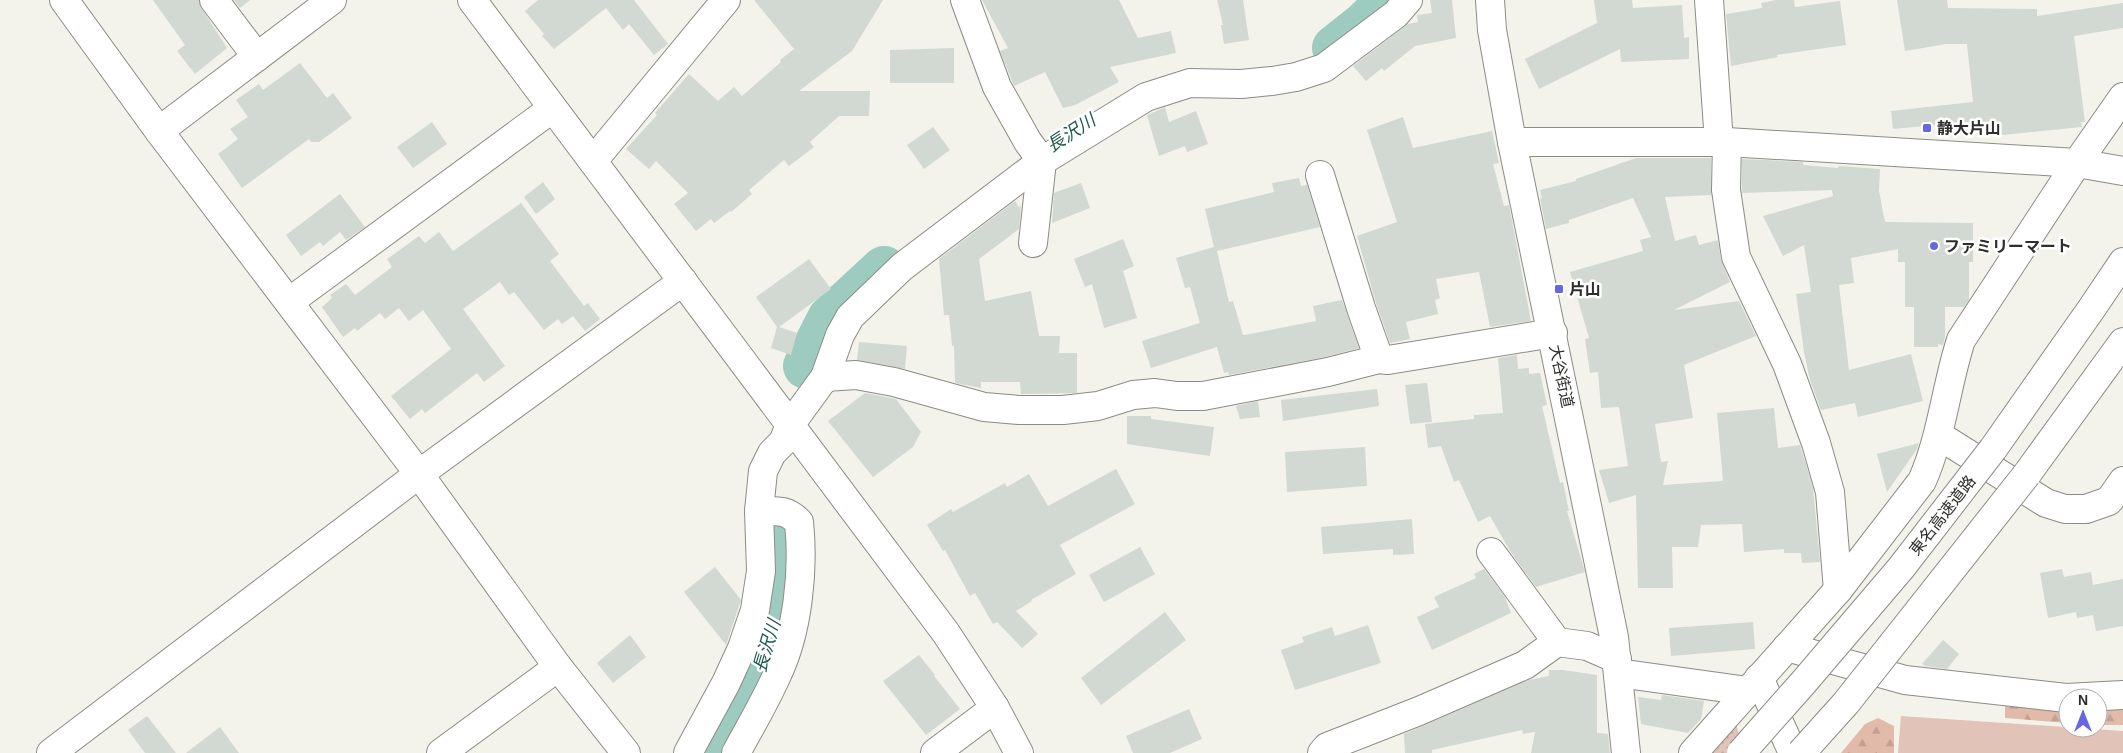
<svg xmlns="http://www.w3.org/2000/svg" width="2123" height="753" font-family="Arial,'Noto Sans JP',sans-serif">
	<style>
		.grass { fill: url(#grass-dots) }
		.forest { fill: url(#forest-firs) }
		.pitch { fill: #e1c3b7 }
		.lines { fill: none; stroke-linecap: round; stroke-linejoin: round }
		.river { stroke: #9dcbbf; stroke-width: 46 }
		.building { fill: #d2d8d2 }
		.minor-casing { stroke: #8b8c84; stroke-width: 30 }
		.major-casing { stroke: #8b8c84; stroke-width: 30 }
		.highway-casing { stroke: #8b8c84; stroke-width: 30 }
		.minor { stroke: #fff; stroke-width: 28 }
		.major { stroke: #fff; stroke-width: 28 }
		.highway { stroke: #fff; stroke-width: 28 }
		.highway-bridge-casing { stroke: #8b8c84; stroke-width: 30; stroke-linecap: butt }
		.highway-bridge { stroke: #fff; stroke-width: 28 }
		.poi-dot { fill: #6668e1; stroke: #fff; stroke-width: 2 }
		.labels { text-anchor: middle; stroke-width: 5; stroke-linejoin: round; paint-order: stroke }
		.poi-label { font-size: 16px; font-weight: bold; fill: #2e2f2c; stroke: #fff; text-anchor: start }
		.street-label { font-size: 16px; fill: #2e2f2c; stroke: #fff }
		.water-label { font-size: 18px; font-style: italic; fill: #1c594d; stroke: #fff }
	</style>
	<defs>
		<pattern id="grass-dots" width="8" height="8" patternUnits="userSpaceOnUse" patternTransform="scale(1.25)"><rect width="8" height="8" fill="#e1c3b7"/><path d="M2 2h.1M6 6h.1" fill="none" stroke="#c1a89e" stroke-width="1.8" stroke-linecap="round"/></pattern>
		<pattern id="forest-firs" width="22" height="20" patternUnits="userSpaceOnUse" patternTransform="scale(1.25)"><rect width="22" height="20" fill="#e2baaa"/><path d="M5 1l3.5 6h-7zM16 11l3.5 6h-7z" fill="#c2a092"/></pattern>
	</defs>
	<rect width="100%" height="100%" fill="#f3f3eb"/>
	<polygon class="grass" points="1729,703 1745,753 1683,753"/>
	<g class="forest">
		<polygon points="2123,703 2123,725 2098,725 2098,709"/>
		<polygon points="2005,705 2068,708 2068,723 2005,718"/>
		<polygon points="1878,718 1894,726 1894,753 1841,753 1865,724"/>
	</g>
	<polygon class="pitch" points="1901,716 2123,731 2123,753 1898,753"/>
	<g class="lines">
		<g class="river">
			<polyline points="1335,48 1364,25 1390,0"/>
			<polyline points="806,366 830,319 884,269"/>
			<polyline points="720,753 751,697 771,641 785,579 787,532"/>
		</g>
	</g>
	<g class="building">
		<polygon points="153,0 199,0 202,9 227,48 195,74 177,51 185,45"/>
		<polygon points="234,0 250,0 240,8"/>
		<polygon points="538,0 634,0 668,44 654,55 629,24 623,30 606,8 554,49 542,36 544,34 525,11"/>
		<polygon points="754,0 883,0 852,51 799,91 870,91 869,116 839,116 810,142 814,147 789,166 784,160 749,190 752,194 731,212 730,211 714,223 711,219 696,231 674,204 688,193 656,161 649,169 626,149 657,115 655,113 689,74 718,101 734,87 742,96 781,62 780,60 794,49"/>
		<polygon points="982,0 1119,0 1138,38 1171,31 1176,53 1110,67 1119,82 1075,105 1063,108 1045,72 1014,86 1000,51 1008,48"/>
		<polygon points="1217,0 1243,0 1249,40 1224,44 1221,25 1223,25"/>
		<polygon points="1430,0 1452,0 1456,38 1415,46 1384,71 1382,68 1366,81 1353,66 1408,24 1418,22 1417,15 1432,13"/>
		<polygon points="1594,0 1632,0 1633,8 1682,5 1684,38 1689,37 1689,59 1621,62 1620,49 1539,89 1525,59 1597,23"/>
		<polygon points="1776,0 1794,0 1795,7 1840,1 1846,45 1777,55 1778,57 1731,66 1726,14 1762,8 1761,3"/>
		<polygon points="1897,0 1947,0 1948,8 2037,9 2037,16 2123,3 2123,28 2074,36 2085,122 2081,122 2082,127 1993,136 1992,131 1980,133 1978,121 1893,129 1891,111 1973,102 1967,44 1946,44 1905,51"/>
		<polygon points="954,48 954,83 890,83 890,50"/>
		<polygon points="300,63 327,98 333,93 352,118 319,142 311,142 309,139 242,188 218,154 238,139 230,129 248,117 236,100 259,84 263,90"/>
		<polygon points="1165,107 1169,122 1196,111 1208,144 1187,152 1185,146 1159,156 1147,115"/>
		<polygon points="1403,117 1413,148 1492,131 1499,163 1493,164 1504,206 1509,205 1531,321 1490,327 1479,272 1436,279 1440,298 1435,300 1438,314 1406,322 1410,339 1390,343 1376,303 1357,236 1397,222 1367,130"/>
		<polygon points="432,122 447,144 413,168 397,147"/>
		<polygon points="933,127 950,150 924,169 907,145"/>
		<polygon points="1636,158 1711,158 1711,195 1665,197 1675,241 1696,235 1699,245 1718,240 1721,260 1730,282 1674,310 1739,301 1756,336 1684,365 1693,418 1655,424 1661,462 1668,461 1663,485 1723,481 1717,413 1774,408 1778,448 1800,445 1801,448 1813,488 1820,562 1802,563 1801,553 1784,553 1784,549 1744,552 1742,524 1701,525 1698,547 1672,547 1673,588 1638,588 1636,495 1609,503 1599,470 1628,466 1619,407 1601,408 1598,372 1590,373 1585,339 1589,338 1570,272 1643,251 1640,240 1651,237 1633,198 1569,220 1569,223 1546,229 1540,198 1542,198 1540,190 1576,181 1576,179"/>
		<polygon points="1742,159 1803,162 1803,165 1838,168 1839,166 1880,169 1879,191 1885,222 1973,223 1973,262 1969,262 1969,300 1964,307 1945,307 1945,337 1943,345 1938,344 1938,347 1914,347 1914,307 1905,307 1905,262 1898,262 1898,249 1851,258 1854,283 1839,285 1849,370 1911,354 1923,401 1858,417 1855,403 1821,410 1810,380 1804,352 1796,294 1811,292 1804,245 1783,256 1763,216 1833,196 1832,190 1742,193"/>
		<polygon points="1299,178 1301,186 1307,185 1320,227 1217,251 1229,302 1233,301 1243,335 1245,335 1316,321 1313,306 1342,300 1359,348 1325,357 1229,375 1228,372 1224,373 1217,347 1151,368 1142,341 1200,323 1190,287 1185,288 1176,258 1214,247 1205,209 1274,192 1272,183"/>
		<polygon points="543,182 555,199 536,214 524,197"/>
		<polygon points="1081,183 1090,208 1052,223 1054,193"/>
		<polygon points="340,194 365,227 346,240 340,232 323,246 320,242 301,256 286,235"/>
		<polygon points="1015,201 1019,207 1021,206 1019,229 979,259 985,301 1031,291 1039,336 1060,336 1059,353 1077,353 1077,393 1021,394 1020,382 981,382 981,388 955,383 954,346 952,346 949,315 944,315 939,259"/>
		<polygon points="521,203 559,254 550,261 584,306 588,303 600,319 585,331 573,316 562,324 558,319 544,330 514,292 509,295 500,282 463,309 505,366 484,382 477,373 425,413 422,409 410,419 391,396 451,349 423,310 409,321 399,308 385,319 380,313 357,331 355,328 343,337 322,307 332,298 330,295 346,284 355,295 392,267 387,259 419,236 425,243 439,232 453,251"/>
		<polygon points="1123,239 1134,266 1123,271 1137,318 1104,328 1092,284 1085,287 1074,259"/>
		<polygon points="809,259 831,289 779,327 797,333 791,355 771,348 777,327 756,297"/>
		<polygon points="859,342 907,346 905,369 857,360"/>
		<polygon points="1517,355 1518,369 1529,368 1529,374 1540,373 1547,405 1542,406 1560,483 1563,482 1569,511 1567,511 1585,572 1536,587 1510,551 1490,516 1478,522 1459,480 1454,482 1441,446 1428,448 1425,424 1474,419 1474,415 1503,413 1498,358"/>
		<polygon points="1427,383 1432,422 1410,424 1405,385"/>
		<polygon points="1377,389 1379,406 1283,421 1281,400"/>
		<polygon points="865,393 896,399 921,432 913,447 873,477 828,421"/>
		<polygon points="1258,401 1260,417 1240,419 1236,406"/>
		<polygon points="1127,416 1151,416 1151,419 1214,427 1210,456 1127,444"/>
		<polygon points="1919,443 1917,449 1887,492 1877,454"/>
		<polygon points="1365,447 1367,486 1287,492 1285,452"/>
		<polygon points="1116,469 1135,504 1060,545 1076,574 1031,600 1032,601 1016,611 1038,634 1022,648 997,622 993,624 975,593 970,596 945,550 943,551 927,525 951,509 953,512 1005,483 1007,487 1029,474 1048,506"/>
		<polygon points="1412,519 1414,554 1393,555 1393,549 1323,554 1321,527"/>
		<polygon points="1140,547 1155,574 1104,602 1089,575"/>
		<polygon points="715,567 741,600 726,645 684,592"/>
		<polygon points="1484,569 1505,597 1511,613 1432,650 1417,617 1439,607 1434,597 1476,578 1474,574"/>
		<polygon points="2062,569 2064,577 2091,572 2093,585 2123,579 2123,626 2096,631 2093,615 2077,618 2076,612 2048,618 2040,573"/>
		<polygon points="1165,612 1186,640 1101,705 1081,678"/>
		<polygon points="1753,622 1755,649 1671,656 1669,628"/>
		<polygon points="1368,625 1381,663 1295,690 1281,650 1304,642 1302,637 1332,627 1335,636"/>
		<polygon points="630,635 646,657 613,683 597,663"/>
		<polygon points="1943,640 1959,654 1947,669 1925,666 1922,664"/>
		<polygon points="919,655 935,675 934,676 960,709 926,735 883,681"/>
		<polygon points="1549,670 1563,670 1597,675 1597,733 1608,734 1610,753 1531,753 1535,732 1523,734 1522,730 1432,750 1432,753 1405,753 1404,734 1529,680 1549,676"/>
		<polygon points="1662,695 1704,701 1701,719 1688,733 1641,724 1638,697 1661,700"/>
		<polygon points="1189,709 1202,739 1170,753 1133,753 1126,736"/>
		<polygon points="147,716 176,753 145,753 128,730"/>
		<polygon points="220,727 239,753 186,753"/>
	</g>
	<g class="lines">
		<defs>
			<g id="minor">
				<polyline points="64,0 159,131 419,474 558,667 626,753"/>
				<polyline points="214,0 257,57"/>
				<polyline points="472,0 946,633 995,708 1019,753"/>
				<polyline points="965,0 997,87 1028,142 1042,161 1033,243"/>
				<polyline points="1709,0 1719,142"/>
				<polyline points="159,131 332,0"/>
				<polyline points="1512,142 1727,142 2077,163 2123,171"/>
				<polyline points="1727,142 1726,190 1736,257 1787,364 1816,443 1830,492 1838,590"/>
				<polyline points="593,161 726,0"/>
				<polyline points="1320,175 1361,308 1379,359"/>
				<polyline points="289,302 542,116 553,109"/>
				<polyline points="825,377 856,375 894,382 984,407 1019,410 1063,410 1098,406 1133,395 1155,393 1177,396 1203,396 1328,372 1379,359 1388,360 1553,333"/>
				<polyline points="1938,435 2046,503 2065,509 2086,509 2109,501 2123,481"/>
				<polyline points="1491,552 1557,642 1587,646 1617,659"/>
				<polyline points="1787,647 1905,680 2066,698 2123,695"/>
				<polyline points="1618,673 1748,691"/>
				<polyline points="1759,678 1793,753"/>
				<polyline points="51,753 419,474 683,281"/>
				<polyline points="441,753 558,667"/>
				<polyline points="688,753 726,683 742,648 755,610 761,571 759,511 763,471 772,453 783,442 790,425 825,377 840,335 850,317 902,267 1042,161 1146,97 1190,83 1241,84 1272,81 1296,77 1324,68 1396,14 1408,0"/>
				<path d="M736,753C750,727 765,702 777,675C798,631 804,570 799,522C786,509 777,511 759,511"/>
				<polyline points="935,753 995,708"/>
				<polyline points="1322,753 1327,747 1419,711 1525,665 1557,642"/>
				<path d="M1693,753L1838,590L1922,481C1942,436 1946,386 1961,340L2077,163L2123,97"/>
			</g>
			<polyline id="major" points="1490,0 1492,30 1512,142 1614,637 1626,753"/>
			<g id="highway">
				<polyline points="1993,449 2092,308 2123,262"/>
				<polyline points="2027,474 2123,342"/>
			</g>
		</defs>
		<use href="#minor" class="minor-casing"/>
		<use href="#major" class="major-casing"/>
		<use href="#highway" class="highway-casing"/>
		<use href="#minor" class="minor"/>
		<use href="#major" class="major"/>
		<use href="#highway" class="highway"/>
		<defs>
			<g id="highway-bridge">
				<polyline points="1741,753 1803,683 1901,568 1993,449"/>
				<polyline points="1801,753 1846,703 2027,474"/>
			</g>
		</defs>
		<use href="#highway-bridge" class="highway-bridge-casing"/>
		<use href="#highway-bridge" class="highway-bridge"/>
	</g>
	<g class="poi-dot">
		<rect x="1922" y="123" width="10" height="10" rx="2.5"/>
		<circle cx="1934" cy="246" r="5"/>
		<rect x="1554" y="284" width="10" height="10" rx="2.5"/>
	</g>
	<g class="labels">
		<g class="poi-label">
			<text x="1937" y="134">静大片山</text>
			<text x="1944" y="252">ファミリーマート</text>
			<text x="1569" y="295">片山</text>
		</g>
		<g class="street-label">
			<text transform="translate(1562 376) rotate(78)" y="6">大谷街道</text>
			<text transform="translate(1942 515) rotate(-52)" y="6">東名高速道路</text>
		</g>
		<g class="water-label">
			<text transform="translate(1071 133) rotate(-33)" y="6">長沢川</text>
			<text transform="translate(767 646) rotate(-73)" y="6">長沢川</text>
		</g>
	</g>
	<g transform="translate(2083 713)"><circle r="24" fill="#ffffff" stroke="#abacab"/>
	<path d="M0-4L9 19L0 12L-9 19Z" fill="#6668e1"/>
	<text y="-8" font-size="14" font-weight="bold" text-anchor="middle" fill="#2e2f2c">N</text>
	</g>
</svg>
